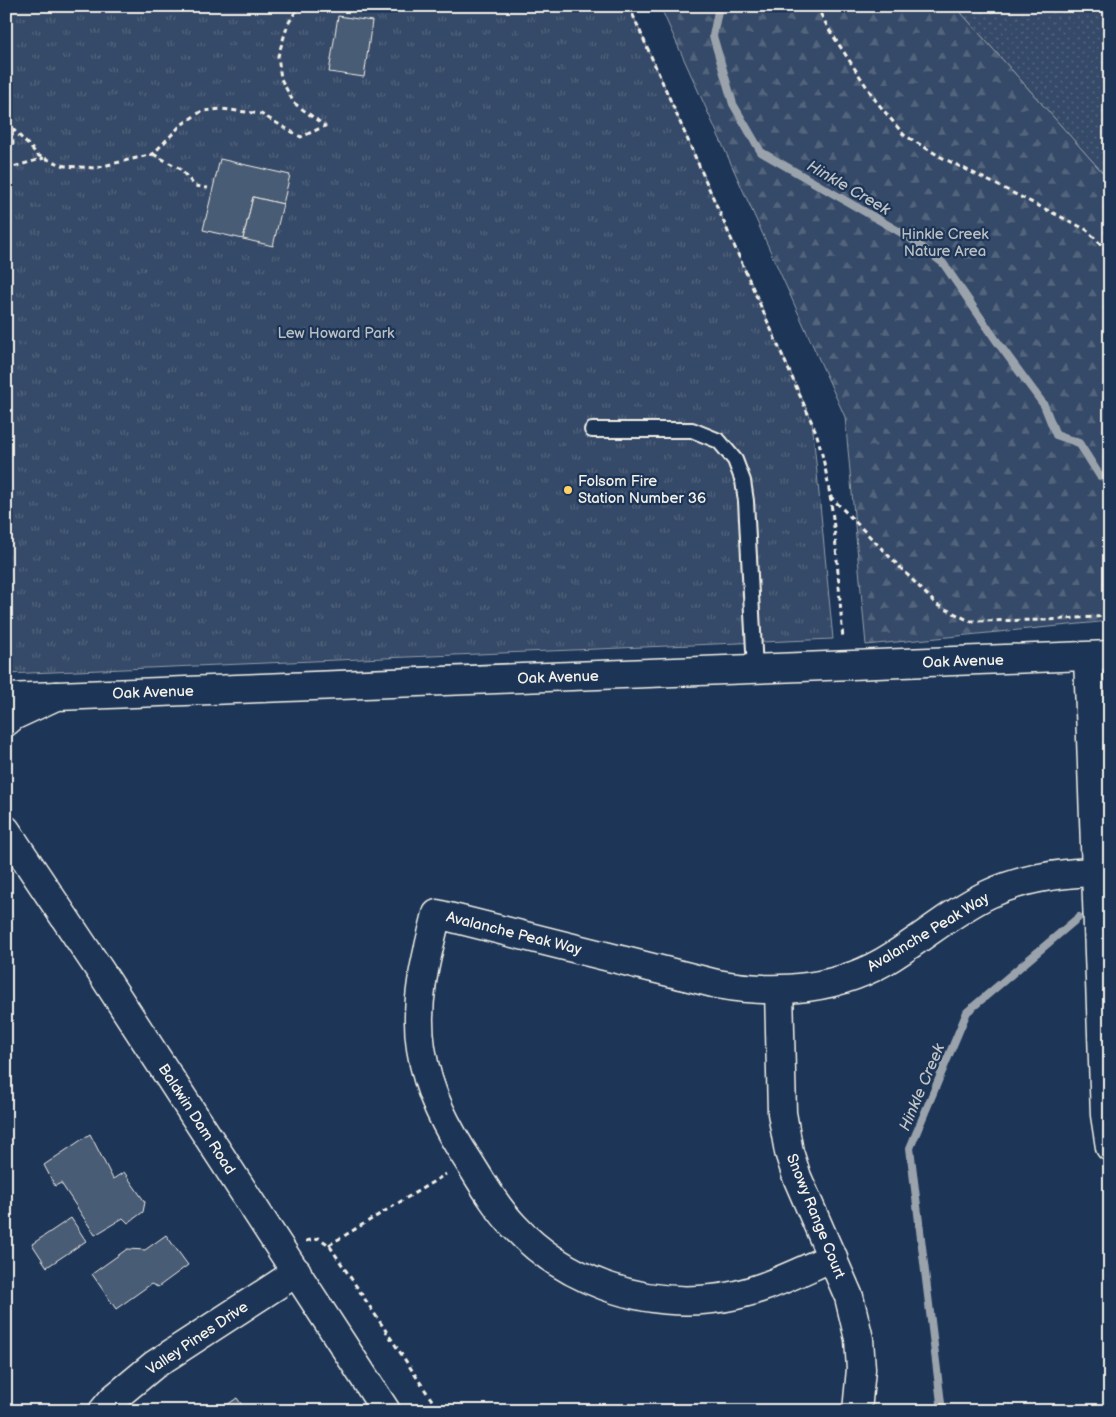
<svg xmlns="http://www.w3.org/2000/svg" width="1116" height="1417" font-family="'Balsamiq Sans',sans-serif">
	<style>
		.grass { fill: url(#grass-dots); stroke: #949ea8 }
		.forest { fill: url(#forest-firs); stroke: #949ea8 }
		.park { fill: url(#park-tufts); stroke: #949ea8 }
		.lines { fill: none; stroke-linecap: round; stroke-linejoin: round }
		.stream { stroke: #9aa2ab; stroke-width: 8 }
		.building { fill: #485b74; stroke: #f4f1e8 }
		.lane-casing { stroke: #f4f1e8; stroke-width: 18 }
		.street-casing { stroke: #f4f1e8; stroke-width: 31 }
		.secondary-casing { stroke: #f4f1e8; stroke-width: 31 }
		.path { stroke: #f4f1e8; stroke-width: 3; stroke-dasharray: 5 4; stroke-linecap: butt }
		.lane { stroke: #1d3557; stroke-width: 14 }
		.street { stroke: #1d3557; stroke-width: 28 }
		.secondary { stroke: #1d3557; stroke-width: 28 }
		.poi-dot { fill: #ffd166; stroke: #1d3557; stroke-width: 2 }
		.labels { text-anchor: middle; stroke-width: 4.5; stroke-linejoin: round; paint-order: stroke }
		.park-label { font-size: 15px; fill: #bbbfc1; stroke: #1d3557 }
		.poi-label { font-size: 15px; fill: #f4f1e8; stroke: #1d3557; text-anchor: start }
		.street-label { font-size: 15px; fill: #f4f1e8; stroke: #1d3557 }
		.water-label { font-size: 16px; font-style: italic; fill: #c0c3c4; stroke: #1d3557 }
	</style>
	<defs>
		<pattern id="grass-dots" width="8" height="8" patternUnits="userSpaceOnUse" patternTransform="scale(1.25)"><rect width="8" height="8" fill="#354a67"/><path d="M2 2h.1M6 6h.1" fill="none" stroke="#53657d" stroke-width="1.8" stroke-linecap="round"/></pattern>
		<pattern id="forest-firs" width="22" height="20" patternUnits="userSpaceOnUse" patternTransform="scale(1.25)"><rect width="22" height="20" fill="#354a67"/><path d="M5 1l3.5 6h-7zM16 11l3.5 6h-7z" fill="#53657d"/></pattern>
		<pattern id="park-tufts" width="24" height="20" patternUnits="userSpaceOnUse" patternTransform="scale(1.25)"><rect width="24" height="20" fill="#354a67"/><path d="M3 7l-1-3M5 7V3M7 7l1-3M15 17l-1-3M17 17v-4M19 17l1-3" fill="none" stroke="#53657d"/></pattern>
	</defs>
	<rect width="100%" height="100%" fill="#1d3557"/>
	<filter id="ink" filterUnits="userSpaceOnUse"><feTurbulence type="fractalNoise" baseFrequency=".02" numOctaves="2"/><feDisplacementMap in="SourceGraphic" scale="10" xChannelSelector="R" yChannelSelector="G"/><feConvolveMatrix kernelMatrix="1 2 1 2 8 2 1 2 1" color-interpolation-filters="sRGB"/></filter>
	<g filter="url(#ink)">
		<polygon class="grass" points="955,6 1101,6 1110,23 1110,181"/>
		<polygon class="forest" points="660,6 955,6 1110,181 1110,621 866,645 845,417"/>
		<polygon class="park" points="6,6 629,6 812,421 833,639 6,674"/>
		<g class="lines">
			<g class="stream">
				<polyline points="719,6 713,36 733,104 761,152 907,236 943,263 996,340 1044,405 1056,435 1079,443 1100,476 1110,479"/>
				<polyline points="942,1411 910,1148 967,1012 1079,917"/>
			</g>
		</g>
		<g class="building">
			<polygon points="338,16 372,21 364,77 329,72"/>
			<polygon points="220,159 290,175 283,204 253,197 243,239 203,230"/>
			<polygon points="253,197 283,204 273,246 243,239"/>
			<polygon points="90,1134 113,1179 124,1172 145,1202 143,1212 128,1223 123,1218 95,1235 61,1183 55,1186 44,1165"/>
			<polygon points="71,1218 86,1241 47,1267 32,1244"/>
			<polygon points="166,1235 188,1265 158,1287 151,1284 116,1309 92,1274 127,1249 145,1250"/>
			<polygon points="237,1398 246,1411 218,1411"/>
		</g>
		<g class="lines">
			<defs>
				<polyline id="lane" points="592,430 692,430 719,441 735,460 743,481 746,501 755,669"/>
				<g id="street">
					<polyline points="1088,657 1105,1115 1110,1147"/>
					<polyline points="6,722 13,716 56,696"/>
					<polyline points="6,830 101,972 386,1411"/>
					<polyline points="779,990 782,1113 789,1152 797,1177 849,1297 859,1339 861,1369 857,1411"/>
					<path d="M833,1257C794,1274 755,1295 712,1299C640,1307 564,1280 514,1226C497,1208 484,1186 471,1165C446,1127 428,1093 421,1048C414,1002 426,958 437,914L717,984C777,995 841,990 893,956C925,936 955,910 989,894C1023,878 1059,873 1096,872"/>
					<polyline points="103,1411 113,1399 154,1365 297,1272"/>
				</g>
				<polyline id="secondary" points="6,698 1110,655"/>
			</defs>
			<use href="#lane" class="lane-casing"/>
			<use href="#street" class="street-casing"/>
			<use href="#secondary" class="secondary-casing"/>
			<g class="path">
				<path d="M629,6L816,432C836,498 837,570 843,639"/>
				<polyline points="816,6 830,31 876,101 904,135 941,157 1087,230 1110,254"/>
				<polyline points="6,122 39,156 65,166 95,168 153,154 181,125 202,111 222,109 261,114 301,137 325,126 294,103 281,79 278,56 288,24 299,6"/>
				<polyline points="153,154 179,168 195,186 208,188"/>
				<polyline points="6,161 13,144 12,129"/>
				<polyline points="6,169 44,158"/>
				<polyline points="830,496 937,605 970,621 1048,620 1110,616"/>
				<polyline points="306,1241 319,1238 329,1245 439,1411"/>
				<polyline points="329,1245 446,1174"/>
			</g>
			<use href="#lane" class="lane"/>
			<use href="#street" class="street"/>
			<use href="#secondary" class="secondary"/>
		</g>
	</g>
	<circle class="poi-dot" cx="568" cy="490" r="5"/>
	<g class="labels">
		<g class="park-label">
			<text x="945" y="239">Hinkle Creek<tspan x="945" dy="17">Nature Area</tspan></text>
			<text x="336" y="338">Lew Howard Park</text>
		</g>
		<g class="poi-label">
			<text x="578" y="486">Folsom Fire<tspan x="578" dy="17">Station Number 36</tspan></text>
		</g>
		<g class="street-label">
			<text transform="translate(963 661) rotate(-2)" y="5">Oak Avenue</text>
			<text transform="translate(558 677) rotate(-2)" y="5">Oak Avenue</text>
			<text transform="translate(153 692) rotate(-2)" y="5">Oak Avenue</text>
			<text transform="translate(928 932) rotate(-31)" y="5">Avalanche Peak Way</text>
			<text transform="translate(514 933) rotate(14)" y="5">Avalanche Peak Way</text>
			<text transform="translate(197 1119) rotate(57)" y="5">Baldwin Dam Road</text>
			<text transform="translate(816 1216) rotate(68)" y="5">Snowy Range Court</text>
			<text transform="translate(197 1338) rotate(-34)" y="5">Valley Pines Drive</text>
		</g>
		<g class="water-label">
			<text transform="translate(849 187) rotate(30)" y="6">Hinkle Creek</text>
			<text transform="translate(921 1087) rotate(-67)" y="6">Hinkle Creek</text>
		</g>
	</g>
	<rect width="1116" height="1417" fill="none" stroke="#1d3557" stroke-width="25"/>
	<rect x="12" y="12" width="1091" height="1392" fill="none" stroke="#f4f1e8" stroke-width="2" filter="url(#ink)"/>
</svg>
